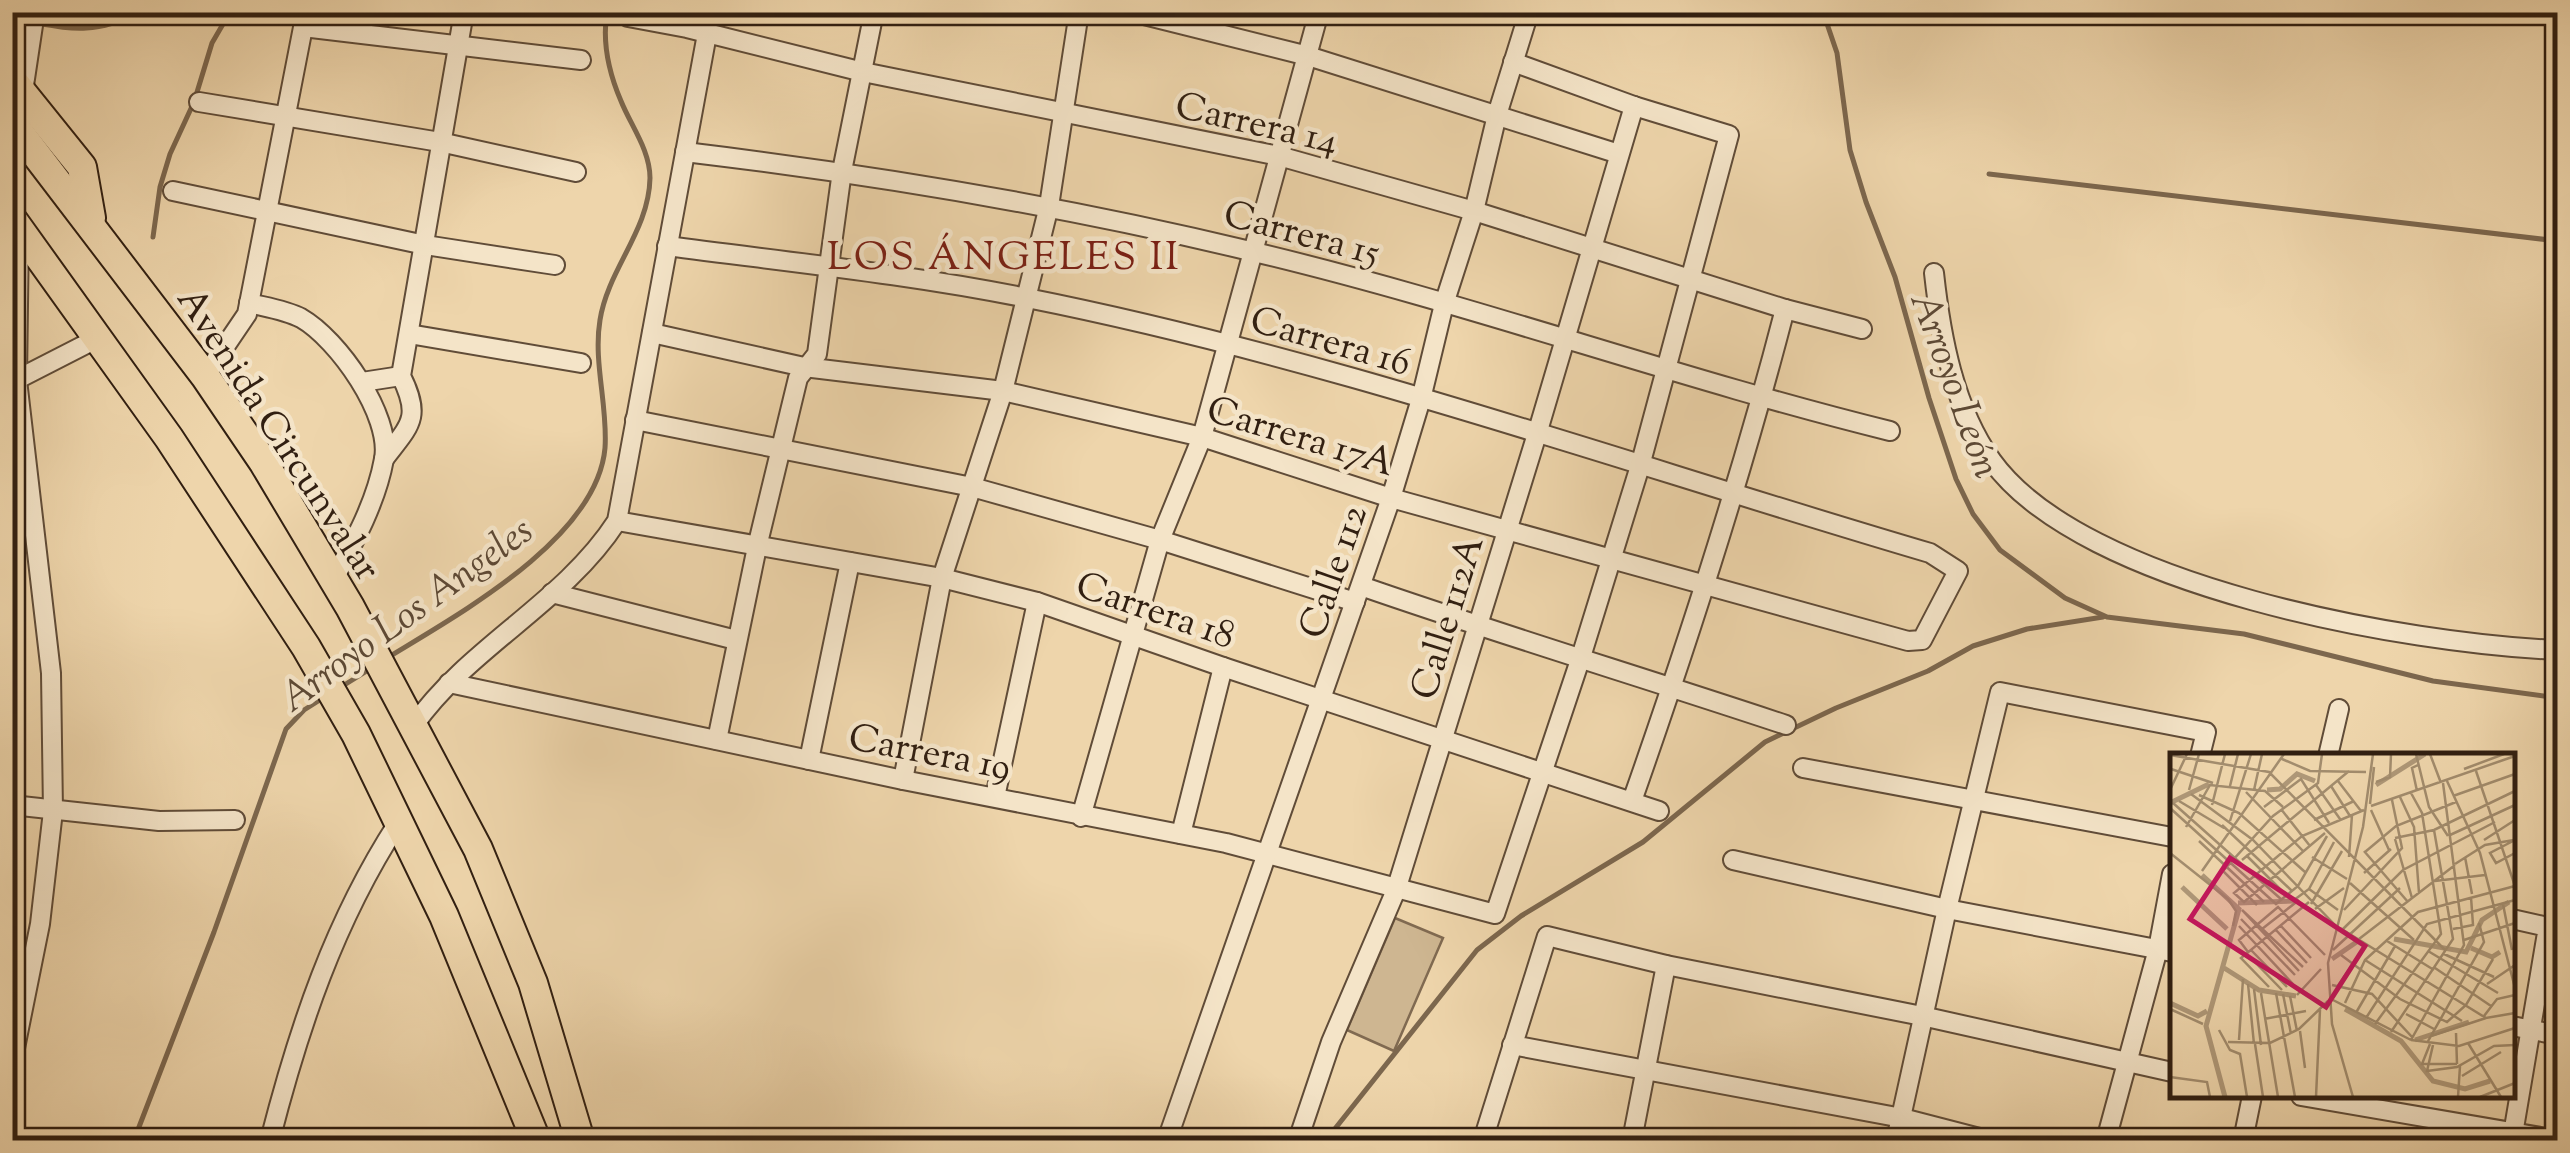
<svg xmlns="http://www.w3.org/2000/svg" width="2570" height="1153" font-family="'Sorts Mill Goudy',serif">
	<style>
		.green { fill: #ceb691; stroke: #806a51; stroke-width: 2.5 }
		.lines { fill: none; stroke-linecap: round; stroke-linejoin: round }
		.stream { stroke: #7c674e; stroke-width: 5 }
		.minor-casing { stroke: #604c38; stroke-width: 22 }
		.trunk-casing { stroke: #311f11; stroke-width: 32 }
		.minor { stroke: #f4e4c8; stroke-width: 18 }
		.trunk { stroke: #eed5ab; stroke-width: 28 }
		.labels { text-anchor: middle; stroke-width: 9; stroke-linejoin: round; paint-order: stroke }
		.street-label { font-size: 38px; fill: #311f11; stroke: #f4e4c8 }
		.neighbourhood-label { font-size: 40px; letter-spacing: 2.5px; fill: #7a1f14; stroke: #f4e4c8 }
		.water-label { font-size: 40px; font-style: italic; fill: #5d4935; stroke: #f4e4c8 }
		.inset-river { fill: none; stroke: #ae9777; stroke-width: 5 }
		.inset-road { fill: none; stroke: #a28c6d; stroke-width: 2.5 }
		.view { fill: #c2185b; fill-opacity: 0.15; stroke: #c2185b; stroke-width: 5 }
		.inset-edge { fill: none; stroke: #311f11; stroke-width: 5 }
	</style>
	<rect width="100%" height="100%" fill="#eed5ab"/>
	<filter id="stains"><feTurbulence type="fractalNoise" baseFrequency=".002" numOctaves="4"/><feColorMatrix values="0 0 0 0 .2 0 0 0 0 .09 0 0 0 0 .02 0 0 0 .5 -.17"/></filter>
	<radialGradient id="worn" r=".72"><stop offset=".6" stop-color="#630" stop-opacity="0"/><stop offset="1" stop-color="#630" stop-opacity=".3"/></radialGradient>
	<polygon class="green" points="1395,918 1443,938 1394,1051 1347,1030"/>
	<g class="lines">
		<g class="stream">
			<polyline points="1823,12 1837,53 1850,150 1866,202 1895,277 1929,398 1956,479 1973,514 2000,550 2065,598 2107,617 2244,634 2433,681 2558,698"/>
			<path d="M12,19C66,27 88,38 140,12"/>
			<polyline points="1989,174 2558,241"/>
			<polyline points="153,237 160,187 170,154 194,102 212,43 230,12"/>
			<path d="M387,658C457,615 597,539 605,448C608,406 593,362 600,320C608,269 649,231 650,178C650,150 631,126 621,101C609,73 602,42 607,12"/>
			<polyline points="341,687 370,669"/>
			<polyline points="134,1140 214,932 286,729 304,710 323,698"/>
			<polyline points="1326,1140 1477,950 1521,916 1643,842 1765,742 1836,708 1928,671 1973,646 2027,629 2103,617"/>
		</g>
		<defs>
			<g id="minor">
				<polyline points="1132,12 1308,56 1619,154"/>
				<polyline points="1506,12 1527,18"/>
				<polyline points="628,17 687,28 863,72 1279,156 1474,211 1785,309 1862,329"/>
				<polyline points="303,27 581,60"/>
				<polyline points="23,92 35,12"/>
				<polyline points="199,102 440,142 576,172"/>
				<path d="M685,152C876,175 1064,206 1250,251C1466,302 1675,378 1890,431"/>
				<polyline points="173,191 425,245 555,265"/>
				<path d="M1934,273C1941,337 1954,408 1992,461C2083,587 2408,644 2558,650"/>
				<path d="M249,303C265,307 286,310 301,318C338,339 392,416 384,459C376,503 354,542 333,580"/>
				<path d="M652,333L804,367L1003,391L1202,437L1391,498L1908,641L1922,640L1958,571L1930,553C1630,465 1334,359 1027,298C909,274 787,262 667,246"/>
				<polyline points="409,334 581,363"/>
				<polyline points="205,376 247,314 306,12"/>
				<polyline points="12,382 98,338"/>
				<polyline points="362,382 401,376"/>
				<polyline points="635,420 972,487 1160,540 1355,602"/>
				<path d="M384,459C410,425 422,418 401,376L464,12"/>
				<polyline points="617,521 942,578 1037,602 1223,667 1659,811"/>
				<path d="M1361,586C1502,635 1645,678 1786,725"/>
				<polyline points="552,593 736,640"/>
				<polyline points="449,683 903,780 1226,843 1495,914 1581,657 1640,466 1729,135 1634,106 1513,62"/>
				<path d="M414,725C470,646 564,603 617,521L707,34"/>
				<polyline points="717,740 757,547 798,378 817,354 842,171 874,12"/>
				<polyline points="2328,756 2339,709"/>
				<polyline points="809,760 850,562"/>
				<polyline points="1803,768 2172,837"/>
				<polyline points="903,780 942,578 1003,391 1049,206 1079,12"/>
				<polyline points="995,797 1037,602"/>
				<path d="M1632,801C1689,639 1742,475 1785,309"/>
				<polyline points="12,805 159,821 235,820"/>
				<polyline points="1081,817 1160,540 1202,437 1319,12"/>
				<polyline points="1181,834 1223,667"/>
				<polyline points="1733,860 1947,909 2172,952"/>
				<polyline points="2512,1026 2558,1035"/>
				<polyline points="1512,1045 1902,1118 1987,1140"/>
				<polyline points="12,1063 40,924 53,811 51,673 17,380 19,229"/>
				<polyline points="2301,1096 2558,1140"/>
				<path d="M270,1140C299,1027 334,922 398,823"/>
				<polyline points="1167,1140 1391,498 1421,399 1444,304 1474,211 1497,115 1529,12"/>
				<polyline points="1298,1140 1331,1042 1396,890 1537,434 1634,106"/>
				<polyline points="1483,1140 1547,936 1666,965 1922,1016 2172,1072"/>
				<polyline points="1632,1140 1666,965"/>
				<polyline points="1896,1140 1947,909 2000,692 2206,732 2200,756"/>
				<polyline points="2106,1140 2158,949 2172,874"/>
				<polyline points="2243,1140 2252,1096"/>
				<polyline points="2512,1140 2548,927 2512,919"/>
			</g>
			<g id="trunk">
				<polyline points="12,80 82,167 91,218"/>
				<polyline points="12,123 205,376 264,463 350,607 478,849 533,983 580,1140"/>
				<polyline points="12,219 169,438 306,647 356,734 444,916 536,1140"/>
			</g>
		</defs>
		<use href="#minor" class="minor-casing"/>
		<use href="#trunk" class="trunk-casing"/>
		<use href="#minor" class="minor"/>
		<use href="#trunk" class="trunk"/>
	</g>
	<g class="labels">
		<g class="street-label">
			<text transform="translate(1257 122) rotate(13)" y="13">Carrera 14</text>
			<text transform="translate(1302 232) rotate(15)" y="13">Carrera 15</text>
			<text transform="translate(1331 340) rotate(16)" y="13">Carrera 16</text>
			<text transform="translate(280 433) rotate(57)" y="13">Avenida Circunvalar</text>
			<text transform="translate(1301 435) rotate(17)" y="13">Carrera 17A</text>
			<text transform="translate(1332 571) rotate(-71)" y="13">Calle 112</text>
			<text transform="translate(1156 609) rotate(19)" y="13">Carrera 18</text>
			<text transform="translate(1446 617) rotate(-73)" y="13">Calle 112A</text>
			<text transform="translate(930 751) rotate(11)" y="13">Carrera 19</text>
		</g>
		<g class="neighbourhood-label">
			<text x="1004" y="269">LOS ÁNGELES II</text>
		</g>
		<g class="water-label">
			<text transform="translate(1957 384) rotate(70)" y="14">Arroyo León</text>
			<text transform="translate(405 613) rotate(-36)" y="14">Arroyo Los Angeles</text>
		</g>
	</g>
	<g transform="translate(2170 753)">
		<rect width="345" height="345" fill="#eed5ab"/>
		<path class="inset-river" d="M206,32L255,1M97,37L110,36L127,21L145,28M0,50L39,31M32,122L69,156L36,273L55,344M12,134L57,176M68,150L124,148M224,186L296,199L312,167L339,149M301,195L322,204L330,199M162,206L188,188M51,213L89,237L126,243M0,250L28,263L37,258M175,256L231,288L263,328L295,336L320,328M245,287L299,269"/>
		<path class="inset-road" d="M246,1L259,54L278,83M260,1L271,30M0,2L99,19L276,198M112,6L140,18L196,19M1,16L43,30M294,16L334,1M306,18L345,133M168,28L191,58M277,28L310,100L345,235M206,29L220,24L221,1M146,32L170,66M60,33L68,1M161,33L180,63M0,37L17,1M19,37L29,1M84,37L92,1M247,38L242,15L248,12M76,39L133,98M21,41L83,87L165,172M29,42L69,60L135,119M283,43L345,21M230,44L244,74L249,140M9,48L54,75M3,50L112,147M200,51L204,14M42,52L55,1M201,53L345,3M94,54L131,26L159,70M0,55L106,151L128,133L157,83M111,56L140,93M201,57L219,97M144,67L184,48M60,68L81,1M52,72L122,138M16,74L40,32L95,38L113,54M155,80L74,149L64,140L132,83L194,57M280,82L345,52M225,85L264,77L345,38M225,86L242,145M314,87L345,67M345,87L320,100L326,110L345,100M29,88L94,149M194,98L238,149M195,99L226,73L286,49M0,100L58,146L66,158L63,173M76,102L117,143M142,104L177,126M179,104L182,62M295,104L302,141M72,107L179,18M285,111L315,92L344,87M32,118L114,1M194,120L221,96M265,128L315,122M180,130L244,187M139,136L168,157M124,147L139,136L164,89M141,151L172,98M333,151L342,197M87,152L53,118L103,63L148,30L152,1M145,156L174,135M174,157L232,95L222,47M71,166L125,222M110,172L141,205M69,173L123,231M170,175L316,265L345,260M92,176L129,147M105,176L137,210M283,176L303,172L301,144M172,177L233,117L325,69M189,186L285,112M294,187L345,170M217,188L264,217M81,197L117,234M163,197L230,135M258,198L328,240M78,199L69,187L108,154L155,202M76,200L112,237M274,201L324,224M171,202L230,246L277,269L296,252L323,206M195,207L292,268M265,215L321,253M129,218L72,157L133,214M78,231L84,291M317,231L345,212M162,232L202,241L243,285M99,234L71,205L139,149M167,234L197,191M84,236L91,292M91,240L108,344M106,240L125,344M113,241L121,281M127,242L151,216M120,243L127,278M163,247L241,287M175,250L195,207L248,159L345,133M0,256L33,271M187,258L225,193M236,261L264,276M314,263L327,246L345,242M196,265L257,171L345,147M94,266L136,258M205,271L271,181L252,60L241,40M49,277L60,297L70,301L77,344M130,278L135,315M221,279L283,186L264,77M286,280L287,311M261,283L316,265M69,287L73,226M241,287L294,192L273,30M241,287L289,293L345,275M58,289L100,290L129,276L158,248M257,290L314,189L309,170M298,290L331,344M85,291L93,344M260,291L252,311H287M263,292L257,318L287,314L324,293L345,292M292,323L331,299M0,324L37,329L40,344M146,344L150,257M183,344L162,271L158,210L193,74L203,1M288,344L290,313M310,344L345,330"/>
		<path class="view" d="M60,105L195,193L156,254L20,166Z"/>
		<rect width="345" height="345" class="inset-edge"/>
	</g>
	<rect width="2570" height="1153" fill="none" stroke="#eed5ab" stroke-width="50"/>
	<rect x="15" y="15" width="2540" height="1123" fill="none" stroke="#311f11" stroke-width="5"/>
	<rect x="25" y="25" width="2520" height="1103" fill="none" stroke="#311f11" stroke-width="2.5"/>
	<rect width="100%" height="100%" filter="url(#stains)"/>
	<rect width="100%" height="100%" fill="url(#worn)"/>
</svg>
